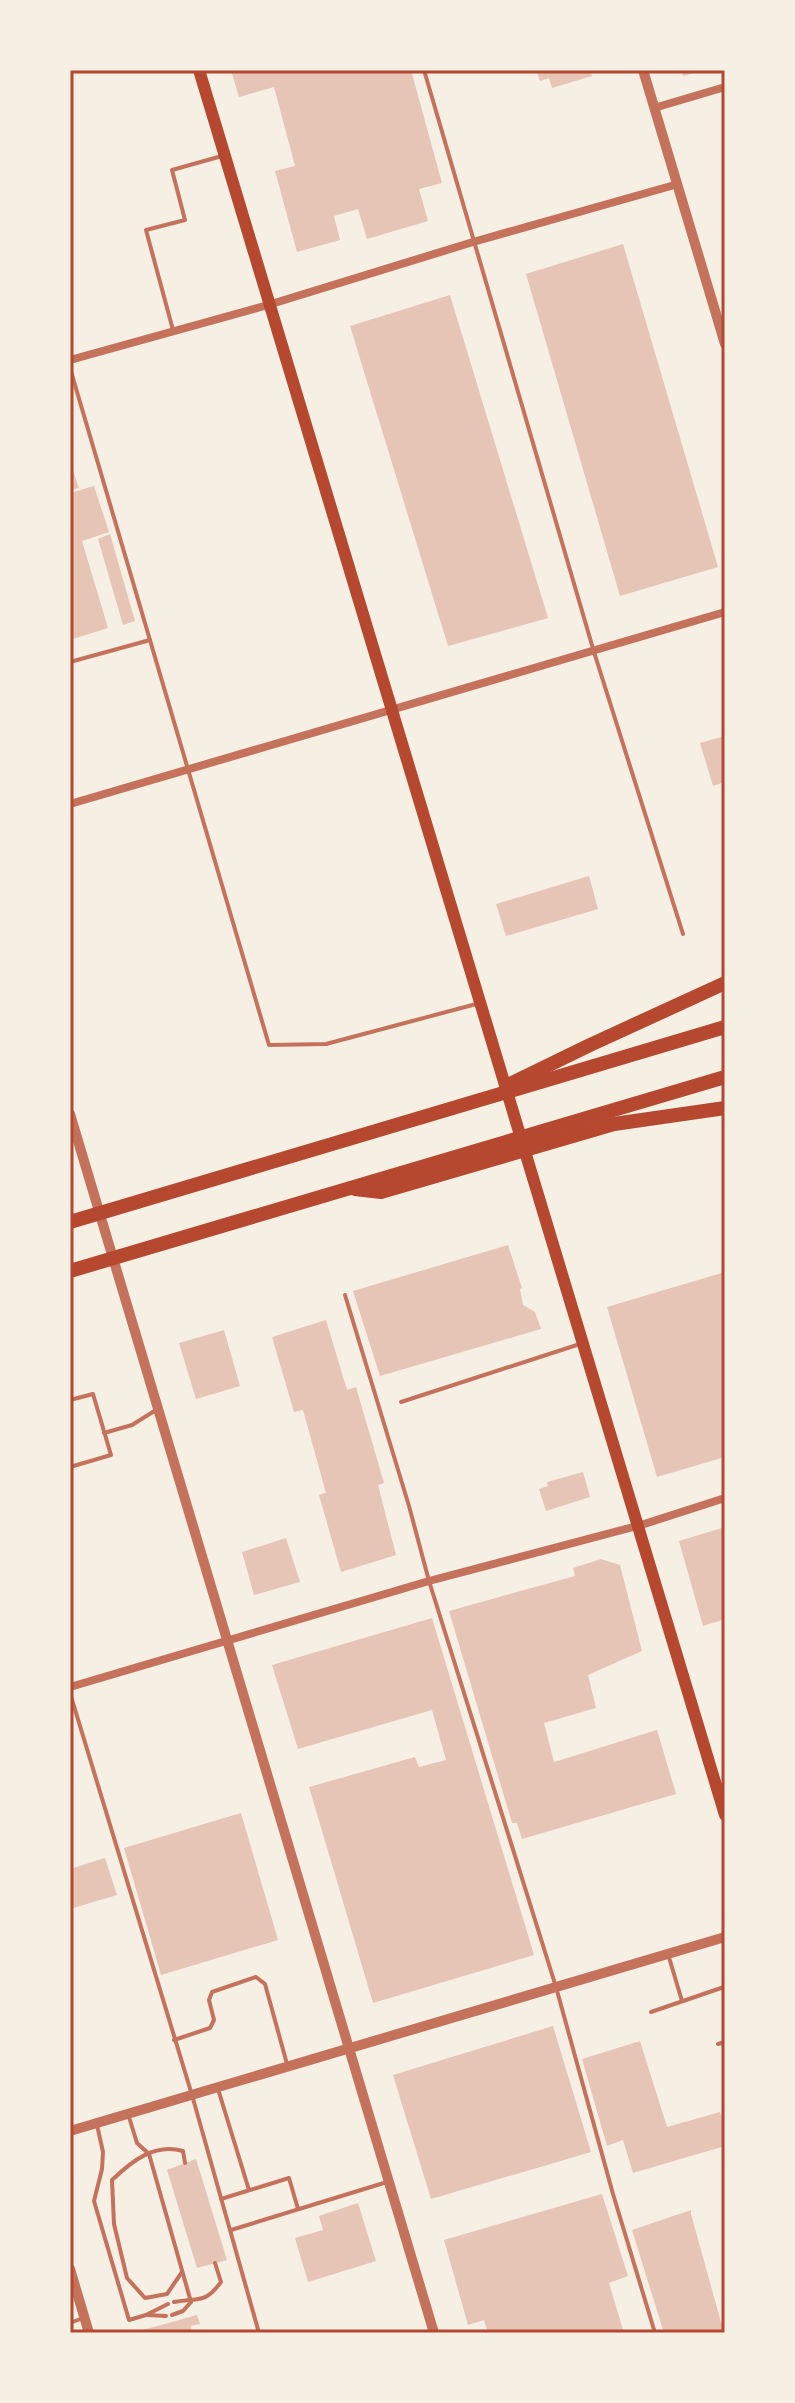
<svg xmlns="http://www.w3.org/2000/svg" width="795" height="2403" font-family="Figtree,sans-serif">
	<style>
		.building { fill: #e6c5b7 }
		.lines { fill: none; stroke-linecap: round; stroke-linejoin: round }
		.service { stroke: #c5725c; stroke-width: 4 }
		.minor { stroke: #c5725c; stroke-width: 8 }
		.tertiary { stroke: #c5725c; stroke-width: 10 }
		.secondary { stroke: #b5482f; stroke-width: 12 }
		.motorway { stroke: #b5482f; stroke-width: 14 }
		.neatline { fill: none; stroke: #b5482f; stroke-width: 3 }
	</style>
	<rect width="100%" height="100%" fill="#f6efe4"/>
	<g class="building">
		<polygon points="231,70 411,70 442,183 419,189 428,221 367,239 358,209 334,216 340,240 297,252 275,171 295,166 274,87 239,97"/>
		<polygon points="536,70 590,70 592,76 552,88 549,78 540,81"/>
		<polygon points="681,70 701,70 701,71 683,76"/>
		<polygon points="623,244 718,567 620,596 526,274"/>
		<polygon points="450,295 548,618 448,646 350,326"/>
		<polygon points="70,462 79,488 70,491"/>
		<polygon points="94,486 109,532 82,541 108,628 70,640 70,493"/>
		<polygon points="110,534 135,621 123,625 98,539"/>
		<polygon points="725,736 725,782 713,786 700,743"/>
		<polygon points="589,876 598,909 506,936 496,904"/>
		<polygon points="508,1245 522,1288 520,1289 523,1305 535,1312 541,1329 380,1376 353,1291"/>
		<polygon points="725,1272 725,1457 657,1477 607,1307"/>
		<polygon points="326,1320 347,1390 356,1387 384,1483 378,1485 396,1555 341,1572 319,1495 326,1493 303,1410 294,1412 272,1337"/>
		<polygon points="224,1330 240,1386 196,1399 179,1343"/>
		<polygon points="583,1472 590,1497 546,1511 539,1489 548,1486 547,1482"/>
		<polygon points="725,1527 725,1619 703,1626 679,1541"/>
		<polygon points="286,1538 300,1582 254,1595 242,1552"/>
		<polygon points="601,1559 620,1565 642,1651 588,1675 596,1708 544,1723 554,1762 657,1730 676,1794 522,1839 517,1823 512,1823 449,1611 575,1576 573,1568"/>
		<polygon points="432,1618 534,1955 373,2003 309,1787 415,1757 419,1767 446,1760 432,1710 298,1749 272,1665"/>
		<polygon points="241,1813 278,1940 161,1975 124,1848"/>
		<polygon points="105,1858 117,1895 70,1909 70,1869"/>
		<polygon points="553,2026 591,2152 431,2199 393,2075"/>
		<polygon points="640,2041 667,2127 720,2112 725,2128 725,2146 633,2173 623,2140 607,2146 582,2059"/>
		<polygon points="196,2159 227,2260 197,2268 167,2170"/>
		<polygon points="602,2194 628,2276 609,2283 624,2333 488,2333 484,2320 468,2325 444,2240"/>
		<polygon points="358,2203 376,2261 308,2282 295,2238 323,2230 319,2216"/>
		<polygon points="691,2210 691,2214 724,2333 664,2333 632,2230"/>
		<polygon points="197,2315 200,2324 191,2326 192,2333 132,2333"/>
	</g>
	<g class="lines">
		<g class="service">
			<polyline points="424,70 594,652 683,934"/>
			<polyline points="173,330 146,230 185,220 172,170 222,156"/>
			<polyline points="70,368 269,1045 326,1044 480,1003"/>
			<polyline points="70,662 150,640"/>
			<polyline points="345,1295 409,1506 429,1581 556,1987 613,2194 655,2333"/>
			<polyline points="70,1400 93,1394 111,1455 70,1467"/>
			<polyline points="401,1402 583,1343"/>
			<polyline points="104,1433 132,1425 156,1410"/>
			<polyline points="70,1693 192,2095 259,2333"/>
			<polyline points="668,1954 682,2001"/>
			<polyline points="651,2012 724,1987"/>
			<polyline points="174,2040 210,2028 214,2020 209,2000 212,1992 256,1977 265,1984 287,2064"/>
			<polyline points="718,2044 725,2042"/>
			<polyline points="218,2089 249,2190"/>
			<polyline points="129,2117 137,2143 149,2154 191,2302"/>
			<polyline points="97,2125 103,2152 102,2169 94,2201 129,2320 146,2315 168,2304"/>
			<polyline points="221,2199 289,2178 298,2209"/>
			<polyline points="231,2230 387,2182"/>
			<path d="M182,2272L167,2294L145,2298L127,2278L114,2224L112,2180C132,2161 154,2143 183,2151L185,2163"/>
			<path d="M174,2302C198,2297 204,2305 221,2282L215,2263"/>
			<polyline points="148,2315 166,2316"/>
			<polyline points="172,2315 183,2311 191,2302"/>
			<polyline points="70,2323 83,2318"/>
		</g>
		<g class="minor">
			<polyline points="654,108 725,87"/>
			<polyline points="70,360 268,305 473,242 678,184"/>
			<polyline points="70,804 725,612"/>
			<polyline points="70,1687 429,1581 641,1525 725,1498"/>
		</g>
		<g class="tertiary">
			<polyline points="643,70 725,344"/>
			<polyline points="70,1114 434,2333"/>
			<polyline points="70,2131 725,1937"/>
			<polyline points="70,2269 89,2333"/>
		</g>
		<path class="secondary" d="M199,70C371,653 555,1232 725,1815"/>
		<g class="motorway">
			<polyline points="512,1083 590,1045 725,983"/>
			<polyline points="355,1189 381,1192 614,1124 725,1108"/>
			<polyline points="70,1222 725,1027"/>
			<polyline points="70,1271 725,1077"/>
		</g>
	</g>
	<rect width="795" height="2403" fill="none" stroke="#f6efe4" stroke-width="144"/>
	<rect x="72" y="72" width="651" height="2259" class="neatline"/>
</svg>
